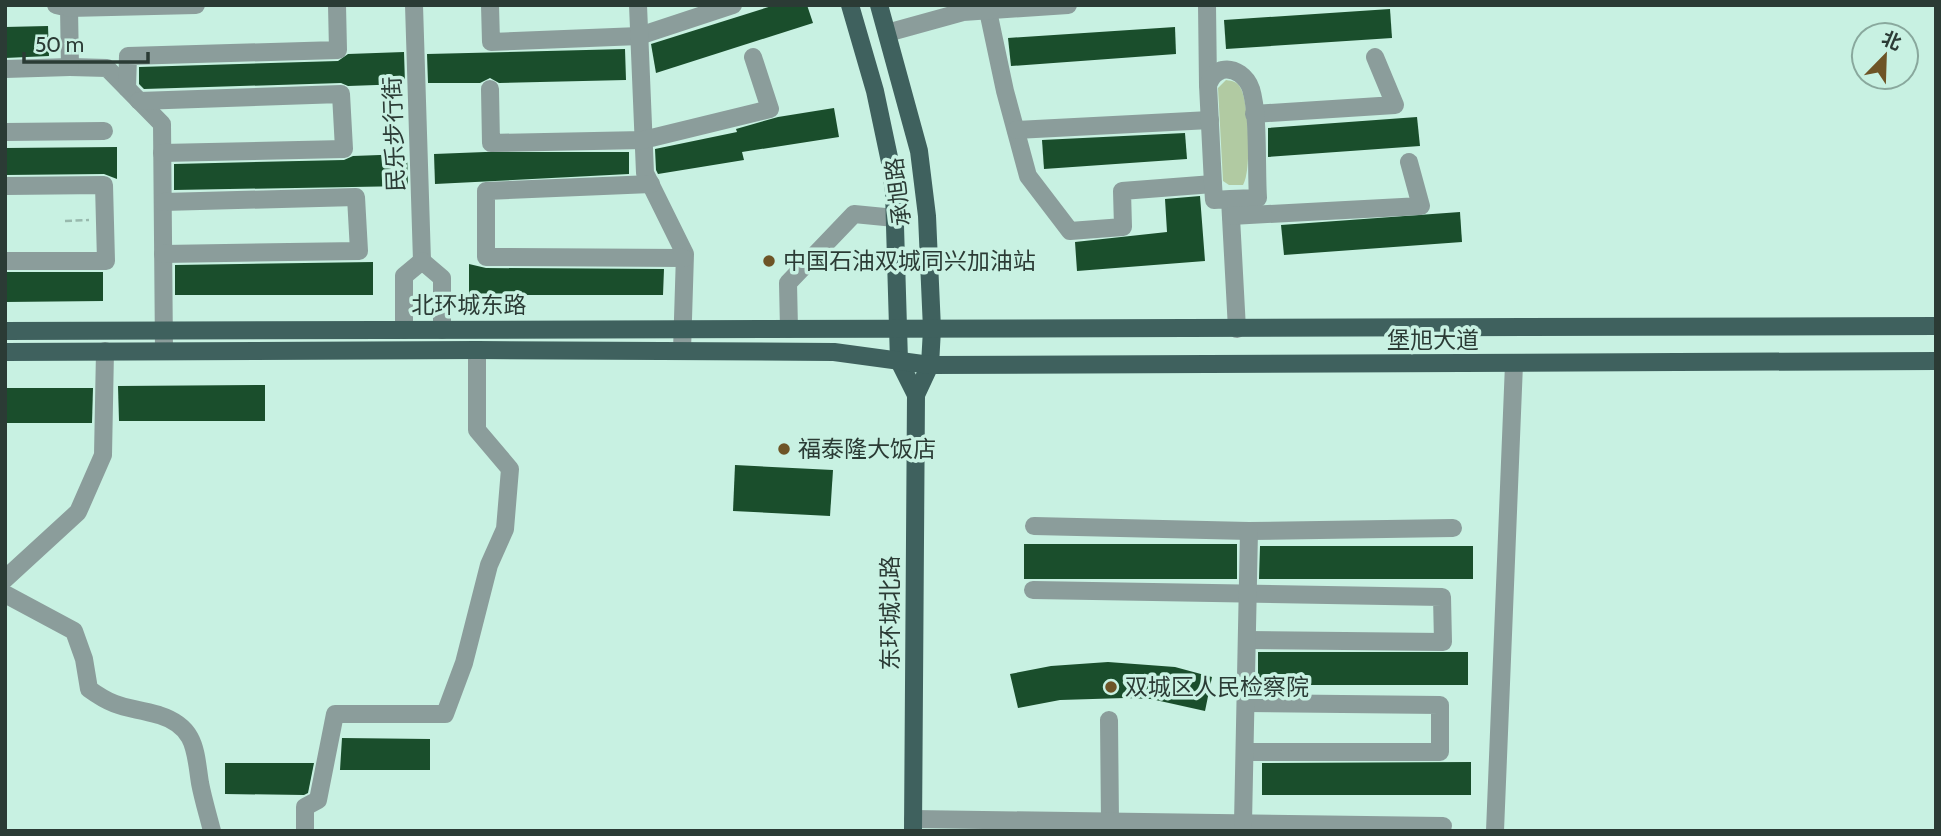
<svg xmlns="http://www.w3.org/2000/svg" width="1941" height="836" font-family="Cabin,'Noto Sans SC',sans-serif">
	<style>
		.green { fill: #b1caa2 }
		.building { fill: #1a4e2c }
		.lines { fill: none; stroke-linecap: round; stroke-linejoin: round }
		.path { stroke: #98b9ad; stroke-width: 2.5; stroke-dasharray: 7 3.5; stroke-linecap: butt }
		.minor { stroke: #8b9d9b; stroke-width: 18 }
		.major { stroke: #3f615e; stroke-width: 18 }
		.poi-dot { fill: #6e5426; stroke: #c8f1e2; stroke-width: 2.5 }
		.labels { text-anchor: middle; stroke-width: 7; stroke-linejoin: round; paint-order: stroke }
		.street-label { font-size: 23px; fill: #2b3b35; stroke: #c8f1e2 }
		.poi-label { font-size: 23px; fill: #2b3b35; stroke: #c8f1e2; text-anchor: start }
	</style>
	<rect width="100%" height="100%" fill="#c8f1e2"/>
	<path class="green" d="M1226,80C1233,81 1237,82 1240,87C1249,100 1252,173 1243,185H1229L1223,181L1218,88Z"/>
	<g class="building">
		<polygon points="775,5 807,5 813,23 656,73 651,44"/>
		<polygon points="1390,9 1392,38 1226,49 1224,20"/>
		<polygon points="48,26 49,56 5,58 5,27"/>
		<polygon points="1175,27 1176,54 1011,66 1008,38"/>
		<polygon points="625,49 626,80 499,83 490,78 480,83 428,83 427,54"/>
		<polygon points="404,52 405,84 348,86 341,83 144,89 139,84 139,67 338,61 348,54"/>
		<polygon points="834,108 839,137 742,152 744,160 658,174 656,170 655,149 737,132 736,129 778,117"/>
		<polygon points="1417,117 1420,146 1268,157 1268,128"/>
		<polygon points="1185,133 1187,159 1044,169 1042,140"/>
		<polygon points="117,147 117,179 104,174 5,175 5,148"/>
		<polygon points="485,152 629,152 629,174 435,184 434,154"/>
		<polygon points="407,154 408,186 174,190 174,164 344,160 353,156"/>
		<polygon points="1200,196 1205,261 1077,271 1075,242 1167,232 1165,199"/>
		<polygon points="1460,212 1462,242 1284,255 1281,225"/>
		<polygon points="373,262 373,295 175,295 175,265"/>
		<polygon points="469,264 486,268 664,269 663,295 469,295"/>
		<polygon points="5,272 103,272 103,301 5,302"/>
		<polygon points="265,385 265,421 119,421 118,386"/>
		<polygon points="5,388 93,388 92,423 5,423"/>
		<polygon points="735,465 833,470 830,516 733,511"/>
		<rect x="1024" y="544" width="213" height="35"/>
		<polygon points="1260,546 1473,546 1473,579 1259,579"/>
		<rect x="1258" y="652" width="210" height="33"/>
		<polygon points="1108,662 1175,667 1212,677 1205,711 1151,699 1125,698 1060,700 1018,708 1010,674 1051,666"/>
		<polygon points="342,738 430,739 430,770 340,770"/>
		<polygon points="1471,762 1471,795 1262,795 1262,763"/>
		<polygon points="225,763 314,763 308,793 304,795 225,794"/>
	</g>
	<g class="lines">
		<polyline class="path" points="65,221 89,220"/>
		<g class="minor">
			<polyline points="56,5 69,8 70,67 107,68 162,124 164,351"/>
			<polyline points="414,5 422,261"/>
			<polyline points="490,5 491,42 639,36 733,5"/>
			<polyline points="638,5 645,173 685,254 682,351"/>
			<polyline points="1207,5 1208,85"/>
			<polyline points="69,8 196,5"/>
			<polyline points="988,11 1005,91 1028,176 1070,231 1123,227 1122,191 1213,184"/>
			<polyline points="887,33 963,12 1068,5"/>
			<polyline points="5,69 70,67"/>
			<polyline points="127,88 128,56 338,50 337,5"/>
			<polyline points="490,89 491,143 643,140 770,109 753,57"/>
			<polyline points="139,101 341,94 344,149 162,153"/>
			<polyline points="1254,114 1395,105 1375,57"/>
			<polyline points="1016,130 1210,120"/>
			<polyline points="5,132 104,131"/>
			<polyline points="651,184 486,191 486,257 684,258"/>
			<polyline points="5,186 104,185 106,261 5,261"/>
			<path d="M1230,199L1258,198C1256,169 1259,115 1251,89C1247,77 1235,67 1222,70C1214,73 1211,78 1208,85L1213,184L1214,200L1230,199L1237,329"/>
			<polyline points="163,202 356,197 359,251 163,254"/>
			<polyline points="1231,216 1421,206 1409,162"/>
			<polyline points="789,329 788,283 854,214 895,218"/>
			<polyline points="404,330 404,276 422,261 442,278 442,330"/>
			<polyline points="1034,526 1249,531 1453,528"/>
			<polyline points="5,579 78,512 103,455 105,351"/>
			<polyline points="1033,590 1442,597 1443,642 1247,640"/>
			<path d="M5,594L74,631L84,659L89,689C118,710 127,706 159,715C197,727 195,752 200,783C203,799 208,815 212,831"/>
			<polyline points="1109,720 1110,822"/>
			<polyline points="1245,752 1440,752 1440,705 1246,703"/>
			<polyline points="913,819 1443,826"/>
			<polyline points="1243,823 1249,531"/>
			<polyline points="305,831 305,807 318,800 335,714 445,714 464,663 489,565 505,529 510,469 477,430 477,350"/>
			<polyline points="1495,831 1514,364"/>
		</g>
		<g class="major">
			<polyline points="850,5 875,91 890,162 894,192 899,361 916,395"/>
			<polyline points="879,5 919,151 927,216 932,329 930,365 916,395 913,831"/>
			<polyline points="5,331 1936,326"/>
			<polyline points="5,352 477,350 834,352 930,365 1936,361"/>
		</g>
	</g>
	<g class="poi-dot">
		<circle cx="769" cy="261" r="7"/>
		<circle cx="784" cy="449" r="7"/>
		<circle cx="1111" cy="687" r="7"/>
	</g>
	<g class="labels">
		<g class="street-label">
			<text transform="translate(394 134) rotate(-92)" y="8">民乐步行街</text>
			<text transform="translate(898 192) rotate(-97)" y="8">承旭路</text>
			<text x="469" y="313">北环城东路</text>
			<text x="1433" y="348">堡旭大道</text>
			<text transform="translate(890 613) rotate(-90)" y="8">东环城北路</text>
		</g>
		<g class="poi-label">
			<text x="783" y="269">中国石油双城同兴加油站</text>
			<text x="798" y="457">福泰隆大饭店</text>
			<text x="1125" y="695">双城区人民检察院</text>
		</g>
	</g>
	<rect width="1941" height="836" fill="none" stroke="#2b3b35" stroke-width="14"/>
	<g transform="translate(1885 56) rotate(23)"><circle r="33" fill="#c8f1e2" stroke="#89a89d" stroke-width="2"/>
	<path d="M0-5L12 26L0 18L-12 26Z" fill="#6e5426"/>
	<text y="-10" font-size="19" font-weight="bold" text-anchor="middle" fill="#2b3b35">北</text>
	</g>
	<path d="M24 52v10h124v-10" fill="none" stroke="#2b3b35" stroke-width="3.5"/>
	<text x="35" y="52" font-size="21" fill="#2b3b35" stroke="#c8f1e2" stroke-width="5" paint-order="stroke">50 m</text>
</svg>
